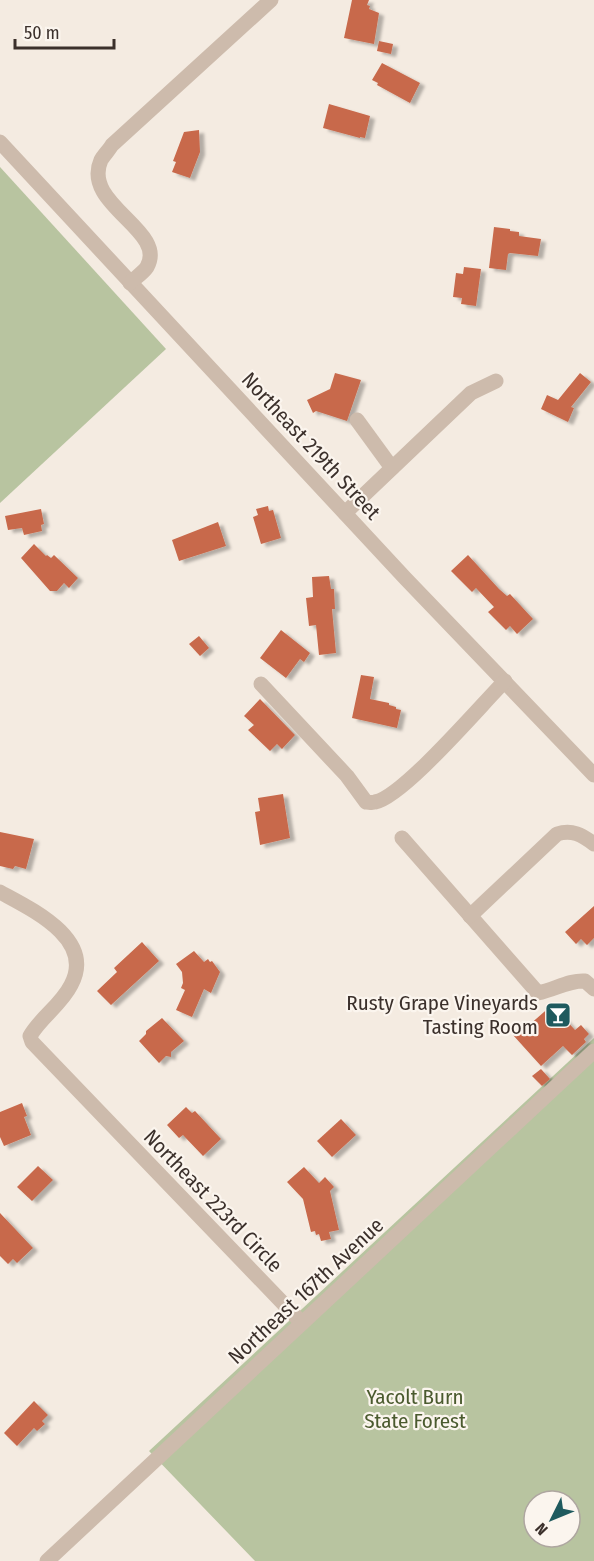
<svg xmlns="http://www.w3.org/2000/svg" width="594" height="1561" font-family="'Fira Sans Condensed',sans-serif">
	<style>
		.green { fill: #b8c4a0; fill-rule: evenodd }
		.building { fill: #c8694b; filter: url(#shadow) }
		.lines { fill: none; stroke-linecap: round; stroke-linejoin: round }
		.minor { stroke: #cdbbac; stroke-width: 15 }
		.labels { text-anchor: middle; stroke-width: 4.5; stroke-linejoin: round; paint-order: stroke }
		.street-label { font-size: 21px; fill: #3b302b; stroke: #fbf5ee }
		.poi-label { font-size: 21px; fill: #3b302b; stroke: #fbf5ee; text-anchor: end }
		.park-label { font-size: 21px; fill: #4a5a2e; stroke: #fbf5ee }
	</style>
	<defs>
		<filter id="shadow"><feDropShadow dx="5" dy="3" stdDeviation="1.5" flood-color="#0004"/></filter>
	</defs>
	<rect width="100%" height="100%" fill="#f4ebe1"/>
	<g class="green">
		<polygon points="0,167 166,349 0,503"/>
		<path d="M594,1038V1561H255L149,1451ZM534,1501H570V1537H534Z"/>
	</g>
	<g class="building">
		<polygon points="352,0 369,0 367,5 370,6 369,9 379,13 374,44 344,38"/>
		<polygon points="379,41 393,44 391,54 377,51"/>
		<polygon points="382,63 420,83 410,103 377,85 378,83 372,80"/>
		<polygon points="329,104 370,116 365,138 360,137 360,138 323,128"/>
		<polygon points="199,130 200,152 190,178 172,172 176,162 173,161 184,132"/>
		<polygon points="494,227 510,229 510,231 519,232 519,236 541,239 538,256 510,253 508,254 506,270 489,268"/>
		<polygon points="464,267 481,269 476,306 461,304 462,298 453,297 456,273 463,274"/>
		<polygon points="335,373 361,380 347,421 316,411 313,413 307,400 330,389"/>
		<polygon points="580,373 591,382 571,407 574,408 568,422 541,409 547,395 558,400"/>
		<polygon points="268,506 269,511 273,510 281,538 261,544 253,517 258,515 256,509"/>
		<polygon points="41,509 44,524 41,525 42,531 24,535 22,528 8,530 5,516"/>
		<polygon points="218,522 226,546 179,561 172,540"/>
		<polygon points="34,544 46,556 47,555 51,558 54,555 78,578 69,588 64,583 57,591 50,591 21,558"/>
		<polygon points="468,555 499,589 507,596 510,594 533,619 517,634 510,626 506,630 488,612 494,607 476,588 472,592 451,571"/>
		<polygon points="329,576 331,589 334,589 335,609 332,609 336,653 319,655 316,625 309,626 306,598 313,597 312,577"/>
		<polygon points="281,630 310,653 304,662 300,659 286,678 260,658"/>
		<polygon points="199,636 209,648 200,656 189,644"/>
		<polygon points="361,675 374,677 370,699 389,703 389,705 396,707 396,709 401,710 397,728 352,718"/>
		<polygon points="260,699 295,735 282,749 277,744 270,751 248,730 254,725 244,716"/>
		<polygon points="283,794 290,838 260,845 255,812 260,811 258,798"/>
		<polygon points="0,832 34,839 26,869 15,866 13,869 0,866"/>
		<polygon points="594,906 594,938 587,945 581,939 576,944 565,932"/>
		<polygon points="142,942 159,961 111,1005 97,991 117,972 114,968"/>
		<polygon points="194,951 204,962 208,959 210,962 212,961 220,972 211,993 204,989 192,1017 176,1010 185,990 181,988 183,983 182,972 176,964"/>
		<polygon points="552,1005 575,1030 581,1025 589,1034 584,1039 586,1042 572,1055 563,1046 541,1066 513,1035 526,1023 528,1026"/>
		<polygon points="162,1018 184,1041 171,1052 171,1057 166,1056 159,1063 139,1041 146,1034 146,1031"/>
		<polygon points="541,1069 550,1079 542,1086 532,1076"/>
		<polygon points="22,1103 27,1116 24,1117 31,1135 4,1146 0,1137 0,1112"/>
		<polygon points="186,1107 192,1113 195,1111 221,1139 203,1156 183,1135 179,1138 167,1125"/>
		<polygon points="341,1119 356,1135 332,1157 317,1141"/>
		<polygon points="38,1166 53,1180 32,1201 17,1187"/>
		<polygon points="304,1167 319,1183 325,1177 334,1187 330,1191 339,1230 329,1232 331,1239 321,1241 319,1234 316,1235 315,1231 311,1232 303,1199 287,1182"/>
		<polygon points="0,1213 33,1248 17,1263 13,1259 8,1264 0,1256"/>
		<polygon points="34,1401 48,1415 42,1421 45,1424 37,1431 34,1428 17,1446 4,1433"/>
	</g>
	<g class="lines">
		<g class="minor">
			<polyline points="0,142 405,578 594,775"/>
			<path d="M130,283C135,278 143,273 147,267C168,230 81,205 101,160C104,155 109,150 112,145L271,0"/>
			<polyline points="357,420 392,468"/>
			<polyline points="345,513 471,393 496,381"/>
			<path d="M261,684L347,776L366,802C369,802 372,803 375,802C403,797 481,705 505,681"/>
			<path d="M402,838L538,993C554,990 569,980 585,981L594,989"/>
			<path d="M0,892C31,909 96,939 71,985C61,1005 41,1017 30,1036L32,1042L302,1323"/>
			<path d="M470,916L557,834C572,829 582,835 594,844"/>
			<polyline points="47,1561 594,1051"/>
		</g>
	</g>
	<defs>
		<symbol id="bar-square" viewBox="-11 -11 22 22"><rect x="-9" y="-9" width="18" height="18" rx="4" fill="#1f5a5e" stroke="#fbf5ee"/><path d="M-6-5H6L.8 .8V4.5H3.5V6h-7V4.5H-.8V.8Z" fill="#fff"/></symbol>
	</defs>
	<g fill-rule="evenodd">
		<use href="#bar-square" x="543" y="1000" width="30" height="30"/>
	</g>
	<g class="labels">
		<g class="street-label">
			<text transform="translate(311 446) rotate(47)" y="7">Northeast 219th Street</text>
			<text transform="translate(213 1201) rotate(46)" y="7">Northeast 223rd Circle</text>
			<text transform="translate(306 1291) rotate(-43)" y="7">Northeast 167th Avenue</text>
		</g>
		<g class="poi-label">
			<text x="538" y="1010">Rusty Grape Vineyards<tspan x="538" dy="24">Tasting Room</tspan></text>
		</g>
		<g class="park-label">
			<text x="415" y="1404">Yacolt Burn<tspan x="415" dy="24">State Forest</tspan></text>
		</g>
	</g>
	<g transform="translate(552 1519) rotate(227)"><circle r="28" fill="#fbf5ee" stroke="#aea6a0" stroke-width="1.5"/>
	<path d="M0-4.5L10 22L0 15L-10 22Z" fill="#1f5a5e"/>
	<text y="-9" font-size="16" font-weight="bold" text-anchor="middle" fill="#3b302b">N</text>
	</g>
	<path d="M15 39v9h99v-9" fill="none" stroke="#3b302b" stroke-width="3"/>
	<text x="24" y="39" font-size="18" fill="#3b302b" stroke="#fbf5ee" stroke-width="4.5" paint-order="stroke">50 m</text>
</svg>
